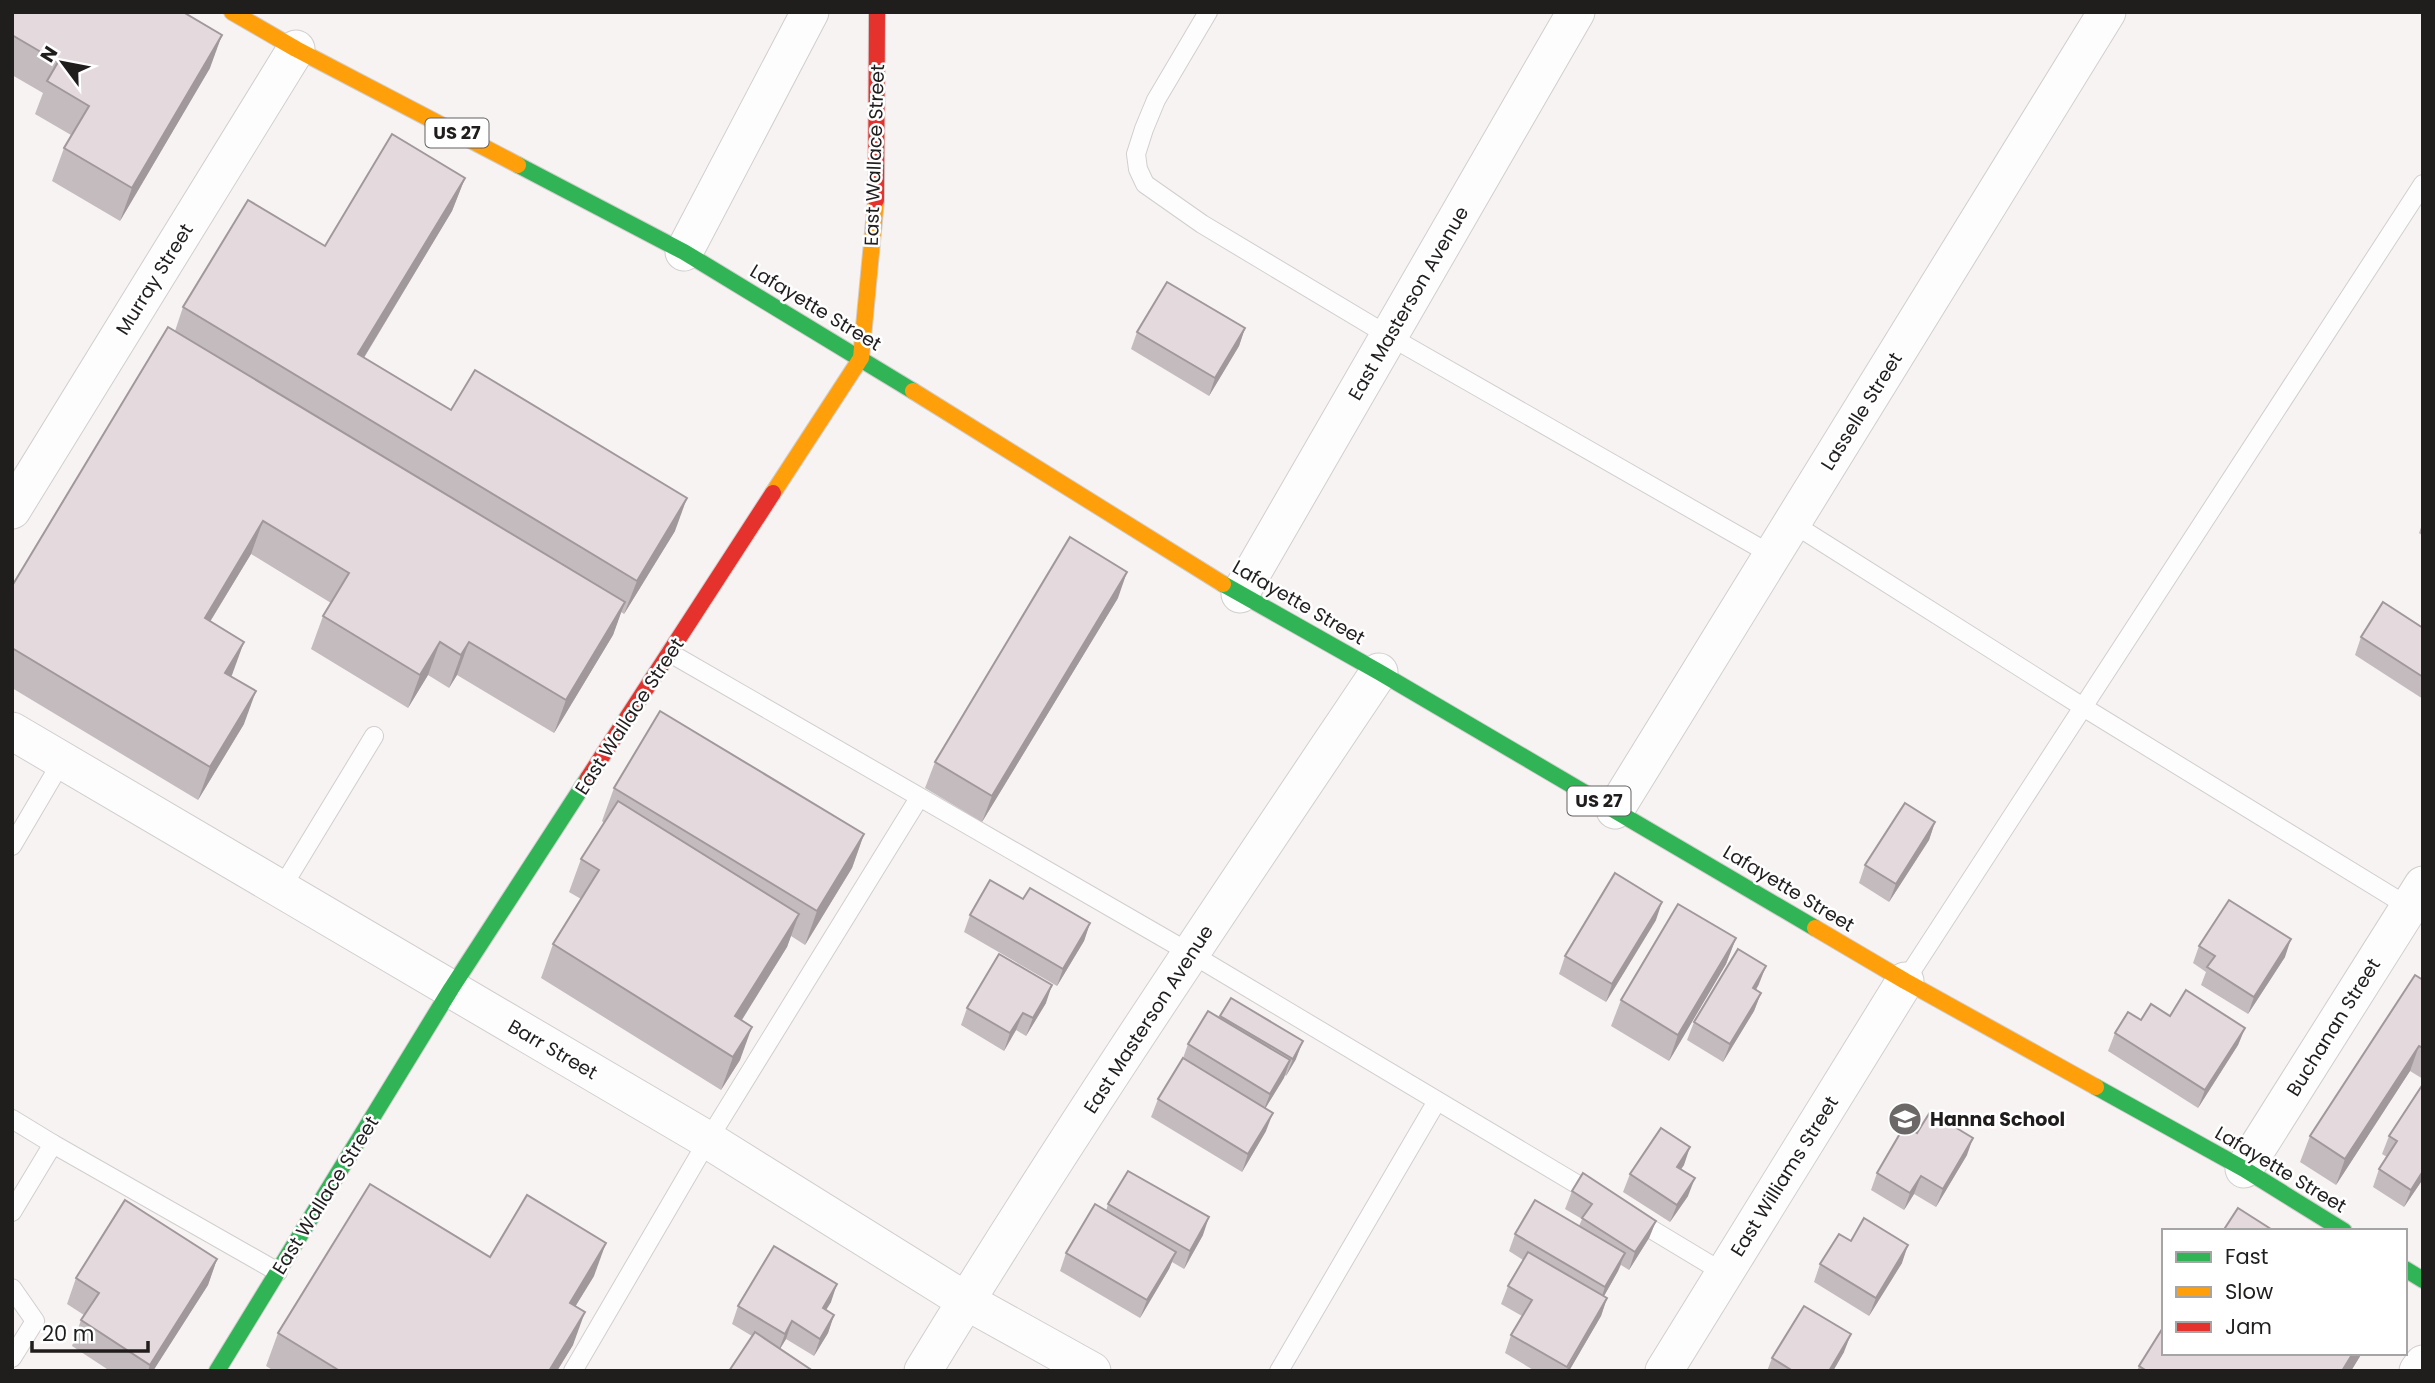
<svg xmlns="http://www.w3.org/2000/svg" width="2435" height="1383" font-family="Poppins,sans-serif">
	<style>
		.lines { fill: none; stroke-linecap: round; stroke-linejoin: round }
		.lane-casing { stroke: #d2cece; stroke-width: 20 }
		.street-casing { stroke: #d2cece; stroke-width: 39 }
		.fast-casing { stroke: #d2cece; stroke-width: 18 }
		.slow-casing { stroke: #d2cece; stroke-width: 18 }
		.jam-casing { stroke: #d2cece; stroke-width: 18 }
		.lane { stroke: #fefdfd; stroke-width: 18 }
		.street { stroke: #fefdfd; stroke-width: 37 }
		.fast { stroke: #30b455; stroke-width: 16 }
		.slow { stroke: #ff9f0a; stroke-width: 16 }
		.jam { stroke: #e5322d; stroke-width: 16 }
		.wall { fill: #c4bbbe }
		.shaded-wall { fill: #a0989b }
		.building { fill: #e4d9dd; stroke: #a0989b; stroke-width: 2 }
		.labels { text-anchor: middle; stroke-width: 5; stroke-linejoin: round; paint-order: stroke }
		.shield { fill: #fff; stroke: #636161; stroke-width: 2 }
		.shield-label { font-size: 18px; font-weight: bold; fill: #201d1d }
		.street-label { font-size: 19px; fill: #201d1d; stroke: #fff }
		.poi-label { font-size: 19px; font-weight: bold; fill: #201d1d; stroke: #fff; text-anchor: start }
	</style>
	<rect width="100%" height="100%" fill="#f8f3f3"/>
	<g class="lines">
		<defs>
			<g id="lane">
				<polyline points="1208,12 1156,100 1144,129 1136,154 1138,169 1145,184 1202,224 1389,336 1772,555"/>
				<polyline points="1792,523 2083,707 2414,910"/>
				<polyline points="670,653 1190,953 1595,1195"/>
				<polyline points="12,846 62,761"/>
				<polyline points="281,889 374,736"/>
				<polyline points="1905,981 2423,184"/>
				<polyline points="12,1119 53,1144"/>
				<polyline points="12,1212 53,1144 278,1272"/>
				<polyline points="1631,1217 1724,1273"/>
				<polyline points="12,1288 35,1321 12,1358"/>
				<polyline points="573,1371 708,1140 919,798"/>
				<polyline points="1279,1371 1437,1101"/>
			</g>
			<g id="street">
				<polyline points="684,252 810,12"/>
				<polyline points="12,510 296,49"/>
				<polyline points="1240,594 1576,12"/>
				<polyline points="12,731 708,1140 966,1301 1092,1371"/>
				<polyline points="1615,810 2107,12"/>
				<polyline points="2244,1169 2423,885"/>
				<path d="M923,1371C1068,1133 1224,903 1379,672"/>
				<polyline points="1664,1371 1905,981"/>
				<polyline points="2418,1371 2423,1364"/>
			</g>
			<g id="fast">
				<polyline points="518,165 684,252 913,391"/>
				<polyline points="1223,584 1379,672 1815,928"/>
				<polyline points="2096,1087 2244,1169 2344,1231"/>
				<polyline points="2405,1269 2423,1280"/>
				<polyline points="217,1371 451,989 588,778"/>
			</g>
			<g id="slow">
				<polyline points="232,12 296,49 518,165"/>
				<polyline points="913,391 1223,584"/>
				<polyline points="773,493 861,358 876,200"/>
				<polyline points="1815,928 1905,981 2096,1087"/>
			</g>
			<g id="jam">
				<polyline points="876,200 877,12"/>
				<polyline points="588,778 773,493"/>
			</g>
		</defs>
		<use href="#lane" class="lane-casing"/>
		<use href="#street" class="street-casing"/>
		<use href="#fast" class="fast-casing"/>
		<use href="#slow" class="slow-casing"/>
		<use href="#jam" class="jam-casing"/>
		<use href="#lane" class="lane"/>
		<use href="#street" class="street"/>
		<use href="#fast" class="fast"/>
		<use href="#slow" class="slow"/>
		<use href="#jam" class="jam"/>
	</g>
	<g class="wall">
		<polygon points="12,12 210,68 120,221 52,181 64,148 71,135 35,114 43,93 12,75"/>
		<polygon points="465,178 452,211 364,358 451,410 675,531 624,614 621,612 613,635 554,733 457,675 449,688 428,675 408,708 311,649 323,616 331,603 251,554 210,622 231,676 244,724 198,800 12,688 12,586 175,331 183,307 325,246"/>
		<polygon points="1245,328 1239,346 1209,396 1131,349 1137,332"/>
		<polygon points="2423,522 2423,536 2419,533"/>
		<polygon points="1118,598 982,822 925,788 935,762"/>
		<polygon points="2423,628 2423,699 2355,655 2361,637"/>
		<polygon points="614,788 864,834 852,868 805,945 791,936 787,947 742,1020 740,1060 721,1090 541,978 553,944 581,899 569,892 581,859 604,823 602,821"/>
		<polygon points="1935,822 1929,840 1889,902 1859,883 1865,865"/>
		<polygon points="1023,899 1090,923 1084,941 1057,986 964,932 970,915"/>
		<polygon points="1656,920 1606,1002 1559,974 1565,956"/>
		<polygon points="1736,938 1726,964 1669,1061 1611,1026 1621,1000"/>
		<polygon points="2199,946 2285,957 2248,1014 2201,985 2206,972 2193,963"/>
		<polygon points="2423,980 2423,1079 2410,1071 2336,1185 2300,1162 2310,1136"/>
		<polygon points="1759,984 1756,990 1761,993 1754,1011 1723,1062 1687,1040 1694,1022"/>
		<polygon points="1231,998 1296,1059 1286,1076 1285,1075 1265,1109 1266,1131 1242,1172 1151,1117 1158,1099 1183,1058 1188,1044 1220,1018"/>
		<polygon points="1046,1003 1026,1036 1016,1030 1004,1051 961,1025 967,1008"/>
		<polygon points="2141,1020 2245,1028 2238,1045 2198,1108 2108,1051 2115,1033"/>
		<polygon points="2423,1084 2423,1179 2404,1207 2373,1187 2379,1169 2387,1157 2382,1154 2389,1136"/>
		<polygon points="1917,1133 1967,1155 1936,1207 1914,1194 1904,1210 1871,1190 1877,1173"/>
		<polygon points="1684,1165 1681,1169 1688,1196 1670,1222 1623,1192 1630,1174"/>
		<polygon points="1572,1191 1656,1221 1649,1238 1629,1270 1621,1265 1618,1271 1604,1296 1607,1298 1601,1316 1569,1371 1535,1371 1505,1353 1511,1335 1522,1316 1501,1304 1508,1286 1523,1260 1509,1251 1515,1234 1579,1226 1582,1219 1565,1209"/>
		<polygon points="1108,1204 1203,1235 1184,1269 1172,1262 1169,1269 1140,1318 1060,1271 1066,1253 1106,1211"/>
		<polygon points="490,1257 594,1276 575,1307 573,1345 557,1371 274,1371 266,1366 278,1333"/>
		<polygon points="217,1259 208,1285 153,1371 110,1371 72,1346 81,1320 84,1315 67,1304 76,1278"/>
		<polygon points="1902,1263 1869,1316 1814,1282 1820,1264"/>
		<polygon points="831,1302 826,1310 834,1315 828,1333 814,1356 786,1339 780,1349 752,1336 732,1324 738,1306"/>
		<polygon points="1844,1352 1833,1371 1767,1371 1772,1358"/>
		<polygon points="2164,1353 2362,1353 2351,1371 2137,1371 2139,1366"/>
	</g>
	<g class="shaded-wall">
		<polygon points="222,35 210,68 120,221 132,188"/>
		<polygon points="465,178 452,211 346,387 358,354"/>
		<polygon points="1245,328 1239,346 1209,396 1215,378"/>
		<polygon points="687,498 675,531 624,614 637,581"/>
		<polygon points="263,521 251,554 192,651 205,618"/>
		<polygon points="1127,572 1118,598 982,822 992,796"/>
		<polygon points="625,602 613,635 554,733 566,700"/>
		<polygon points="244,642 232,675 213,706 225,673"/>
		<polygon points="440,642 428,675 408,708 420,675"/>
		<polygon points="469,642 457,675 449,688 461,655"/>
		<polygon points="256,691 244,724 198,800 210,767"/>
		<polygon points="1935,822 1929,840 1889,902 1896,884"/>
		<polygon points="864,834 852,868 805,945 817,911"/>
		<polygon points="1662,902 1656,920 1606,1002 1612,984"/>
		<polygon points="799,914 787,947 723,1050 735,1016"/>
		<polygon points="1090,923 1084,941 1057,986 1063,969"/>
		<polygon points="1736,938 1726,964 1669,1061 1678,1035"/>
		<polygon points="2291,939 2285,957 2248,1014 2254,997"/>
		<polygon points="1766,966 1759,984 1746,1006 1753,988"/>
		<polygon points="1052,985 1046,1003 1026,1036 1033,1018"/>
		<polygon points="1761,993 1754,1011 1723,1062 1730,1044"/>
		<polygon points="1023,1013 1016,1030 1004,1051 1010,1033"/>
		<polygon points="752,1027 740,1060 721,1090 733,1057"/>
		<polygon points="2245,1028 2238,1045 2198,1108 2205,1090"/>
		<polygon points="1303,1041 1296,1059 1286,1076 1293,1059"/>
		<polygon points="2419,1046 2410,1071 2336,1185 2345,1159"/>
		<polygon points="1290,1060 1284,1078 1263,1112 1270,1094"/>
		<polygon points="1273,1113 1266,1131 1242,1172 1248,1154"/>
		<polygon points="1973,1138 1967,1155 1936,1207 1943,1189"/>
		<polygon points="1690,1147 1684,1165 1671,1184 1677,1167"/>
		<polygon points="2423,1171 2423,1179 2404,1207 2411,1190"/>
		<polygon points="1921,1176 1914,1194 1904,1210 1910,1193"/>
		<polygon points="1695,1178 1688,1196 1670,1222 1677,1205"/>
		<polygon points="1209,1217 1203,1235 1184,1269 1190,1251"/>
		<polygon points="1656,1221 1649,1238 1629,1270 1635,1252"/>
		<polygon points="606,1243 594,1276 557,1336 570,1303"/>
		<polygon points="1908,1245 1902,1263 1869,1316 1876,1298"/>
		<polygon points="1176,1252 1169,1269 1140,1318 1147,1300"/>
		<polygon points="1625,1253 1618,1271 1599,1305 1605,1287"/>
		<polygon points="217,1259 208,1285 153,1371 148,1371 150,1365"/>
		<polygon points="837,1284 831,1302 816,1326 823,1308"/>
		<polygon points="1607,1298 1601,1316 1569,1371 1566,1371"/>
		<polygon points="585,1312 573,1345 557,1371 549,1371"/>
		<polygon points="834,1315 828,1333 814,1356 820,1339"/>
		<polygon points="792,1321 786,1339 778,1352 785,1334"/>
		<polygon points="1851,1334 1844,1352 1833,1371 1829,1371"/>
		<polygon points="2353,1353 2362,1353 2351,1371 2342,1371"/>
	</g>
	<g class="building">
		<polygon points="12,12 183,12 222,35 132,188 64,148 89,106 47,81 58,62 12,35"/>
		<polygon points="392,134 465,178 358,354 451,410 475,370 687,498 637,581 183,307 248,200 325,246"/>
		<polygon points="1167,282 1245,328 1215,378 1137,332"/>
		<polygon points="168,327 625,602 566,700 469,642 461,655 440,642 420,675 323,616 349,573 263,521 205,618 244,642 225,673 256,691 210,767 12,648 12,586"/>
		<polygon points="1070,537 1127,572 992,796 935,762"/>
		<polygon points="2383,602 2423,628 2423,677 2361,637"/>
		<polygon points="660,711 864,834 817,911 614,788"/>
		<polygon points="618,801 799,914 735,1016 752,1027 733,1057 553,944 599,870 581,859"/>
		<polygon points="1905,803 1935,822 1896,884 1865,865"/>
		<polygon points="1615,873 1662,902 1612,984 1565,956"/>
		<polygon points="990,880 1023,899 1030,888 1090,923 1063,969 970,915"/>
		<polygon points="2229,900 2291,939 2254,997 2207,967 2215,956 2199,946"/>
		<polygon points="1678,904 1736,938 1678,1035 1621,1000"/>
		<polygon points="1738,949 1766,966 1753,988 1761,993 1730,1044 1694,1022"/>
		<polygon points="999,954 1052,985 1033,1018 1023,1013 1010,1033 967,1008"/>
		<polygon points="2415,975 2423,980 2423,1048 2419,1046 2345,1159 2310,1136"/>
		<polygon points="2186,990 2245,1028 2205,1090 2115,1033 2128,1012 2141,1020 2151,1004 2170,1016"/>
		<polygon points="1231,998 1303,1041 1293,1059 1220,1016"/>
		<polygon points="1208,1011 1290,1060 1270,1094 1188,1044"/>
		<polygon points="1183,1058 1273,1113 1248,1154 1158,1099"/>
		<polygon points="2423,1084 2423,1171 2411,1190 2379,1169 2397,1141 2389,1136"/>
		<polygon points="1930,1112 1973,1138 1943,1189 1921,1176 1910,1193 1877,1173 1905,1125 1917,1133"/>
		<polygon points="1661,1128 1690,1147 1677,1167 1695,1178 1677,1205 1630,1174"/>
		<polygon points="1128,1171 1209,1217 1190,1251 1108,1204"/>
		<polygon points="1583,1173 1656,1221 1635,1252 1582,1218 1592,1204 1572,1191"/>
		<polygon points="370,1184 490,1257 527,1195 606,1243 570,1303 585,1312 549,1371 340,1371 278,1333"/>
		<polygon points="125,1200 217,1259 150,1365 81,1320 99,1293 76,1278"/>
		<polygon points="1535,1200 1625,1253 1605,1287 1515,1234"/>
		<polygon points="1095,1204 1176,1252 1147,1300 1066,1253"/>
		<polygon points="2238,1208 2274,1231 2223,1231"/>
		<polygon points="1864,1218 1908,1245 1876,1298 1820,1264 1839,1234 1851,1241"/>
		<polygon points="774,1246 837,1284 823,1308 834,1315 820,1339 792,1321 785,1334 738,1306"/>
		<polygon points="1528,1252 1607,1298 1567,1367 1511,1335 1532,1300 1508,1286"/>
		<polygon points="1804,1306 1851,1334 1829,1371 1793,1371 1772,1358"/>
		<polygon points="2164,1326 2164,1353 2353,1353 2342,1371 2147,1371 2139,1366"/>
		<polygon points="755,1332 813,1371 729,1371"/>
	</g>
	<defs>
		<symbol id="school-disc" viewBox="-11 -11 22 22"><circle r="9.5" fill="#6c6868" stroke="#fff"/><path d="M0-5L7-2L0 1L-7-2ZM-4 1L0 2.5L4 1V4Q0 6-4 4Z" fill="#fff"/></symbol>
	</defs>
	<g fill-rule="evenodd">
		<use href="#school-disc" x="1886" y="1100" width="38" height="38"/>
	</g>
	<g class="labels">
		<g class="shield">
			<rect x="425.5" y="118.5" width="63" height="29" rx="5"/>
			<rect x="1567.5" y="786.5" width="63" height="29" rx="5"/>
		</g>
		<g class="shield-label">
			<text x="457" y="139">US 27</text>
			<text x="1599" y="807">US 27</text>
		</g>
		<g class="street-label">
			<text transform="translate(874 155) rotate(-88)" y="7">East Wallace Street</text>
			<text transform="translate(154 279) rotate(-58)" y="7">Murray Street</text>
			<text transform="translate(1408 303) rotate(-60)" y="7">East Masterson Avenue</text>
			<text transform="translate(816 307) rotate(31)" y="7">Lafayette Street</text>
			<text transform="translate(1861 411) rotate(-58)" y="7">Lasselle Street</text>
			<text transform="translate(1299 602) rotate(30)" y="7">Lafayette Street</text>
			<text transform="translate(629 716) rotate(-57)" y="7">East Wallace Street</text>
			<text transform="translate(1789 888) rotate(31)" y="7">Lafayette Street</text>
			<text transform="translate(1148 1019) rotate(-57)" y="7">East Masterson Avenue</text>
			<text transform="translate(2333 1027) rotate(-58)" y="7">Buchanan Street</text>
			<text transform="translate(553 1049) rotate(30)" y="7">Barr Street</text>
			<text transform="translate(2281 1169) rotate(31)" y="7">Lafayette Street</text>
			<text transform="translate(1784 1176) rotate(-58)" y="7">East Williams Street</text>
			<text transform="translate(325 1195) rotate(-58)" y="7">East Wallace Street</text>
		</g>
		<g class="poi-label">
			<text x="1930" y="1126">Hanna School</text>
		</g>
	</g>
	<rect width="2435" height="1383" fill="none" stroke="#201d1d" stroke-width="28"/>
	<rect x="2162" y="1229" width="245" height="126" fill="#ffffff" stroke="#a6a5a5" stroke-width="2"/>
	<rect x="2176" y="1252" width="35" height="10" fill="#30b455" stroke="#a6a5a5" stroke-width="2"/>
	<text x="2225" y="1264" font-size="21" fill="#201d1d">Fast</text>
	<rect x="2176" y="1287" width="35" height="10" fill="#ff9f0a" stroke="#a6a5a5" stroke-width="2"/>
	<text x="2225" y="1299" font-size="21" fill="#201d1d">Slow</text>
	<rect x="2176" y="1322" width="35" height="10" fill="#e5322d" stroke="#a6a5a5" stroke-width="2"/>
	<text x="2225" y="1334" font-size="21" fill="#201d1d">Jam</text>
	<g transform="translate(63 63) rotate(302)" stroke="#ffffff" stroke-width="5" paint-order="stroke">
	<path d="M0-5L12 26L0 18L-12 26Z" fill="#201d1d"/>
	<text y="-10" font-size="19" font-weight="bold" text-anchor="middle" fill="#201d1d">N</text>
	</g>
	<path d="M32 1341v10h116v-10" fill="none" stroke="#201d1d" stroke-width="3.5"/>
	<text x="42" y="1341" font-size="21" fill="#201d1d" stroke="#ffffff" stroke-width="5" paint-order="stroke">20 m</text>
</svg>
